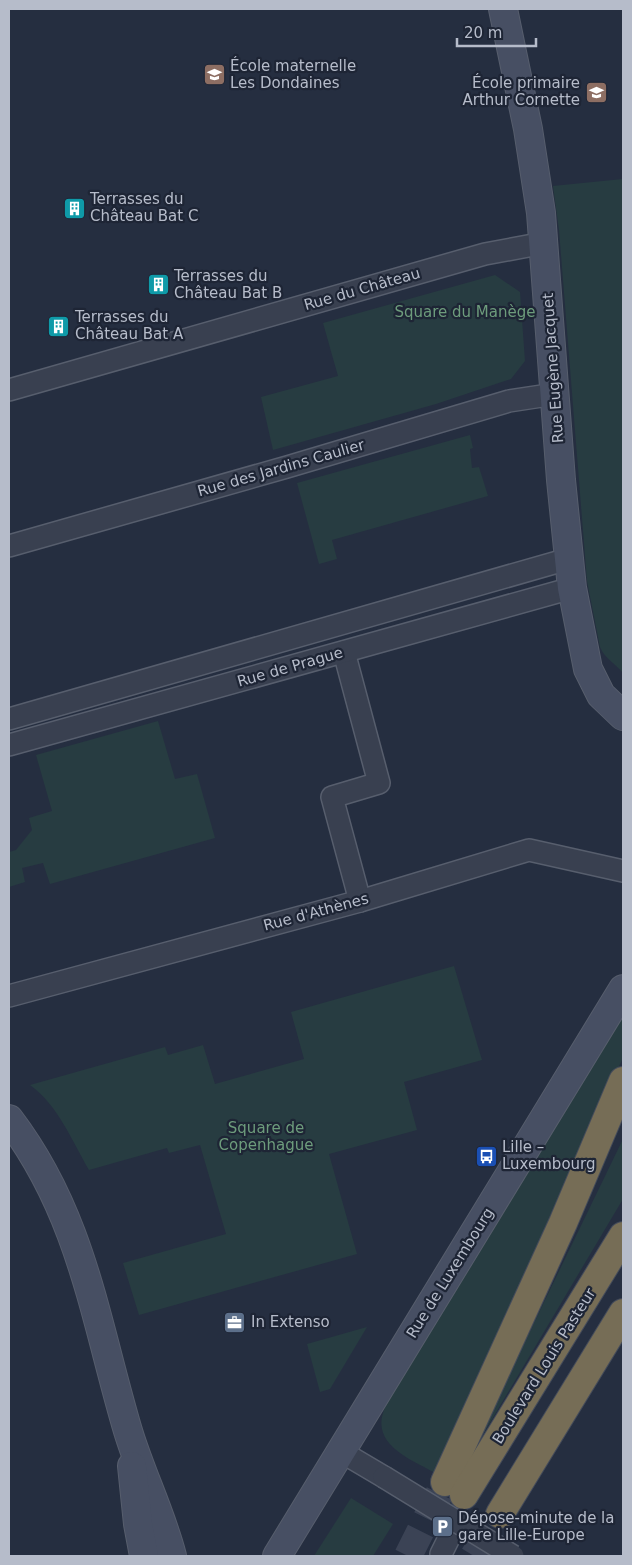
<svg xmlns="http://www.w3.org/2000/svg" width="632" height="1565" font-family="'DejaVu Sans',sans-serif">
	<style>
		.green { fill: #273c41 }
		.lines { fill: none; stroke-linecap: round; stroke-linejoin: round }
		.highway-tunnel { stroke: #3b4355; stroke-width: 28; stroke-dasharray: 28 14; stroke-linecap: butt }
		.street-casing { stroke: #575e6d; stroke-width: 24 }
		.secondary-casing { stroke: #575e6d; stroke-width: 30 }
		.highway-casing { stroke: #444b5a; stroke-width: 30 }
		.street { stroke: #394050; stroke-width: 21 }
		.secondary { stroke: #474f63; stroke-width: 28 }
		.highway { stroke: #766d56; stroke-width: 28 }
		.street-bridge-casing { stroke: #575e6d; stroke-width: 24; stroke-linecap: butt }
		.street-bridge { stroke: #394050; stroke-width: 21 }
		.labels { text-anchor: middle; stroke-width: 4.5; stroke-linejoin: round; paint-order: stroke }
		.poi-label { font-size: 15px; fill: #b6bcca; stroke: #1e2535; text-anchor: start }
		.street-label { font-size: 15px; fill: #b6bcca; stroke: #1e2535 }
		.park-label { font-size: 15px; fill: #6d9c7c; stroke: #1e2535 }
	</style>
	<rect width="100%" height="100%" fill="#252e40"/>
	<g class="green">
		<path d="M623,179V673C615,663 605,659 600,647L587,581L559,230L553,186Z"/>
		<polygon points="495,275 520,292 525,361 511,379 436,404 273,450 261,397 338,376 323,323"/>
		<polygon points="470,435 473,448 470,449 472,468 479,467 488,496 332,540 337,559 319,564 297,483"/>
		<polygon points="158,721 175,779 197,774 215,838 50,884 43,863 22,868 25,882 9,887 9,852 16,850 32,830 29,818 52,811 36,755"/>
		<path d="M454,966L482,1060L404,1082L417,1130L329,1154L357,1254L139,1315L123,1263L226,1234L200,1145L169,1153L167,1148L89,1170C72,1141 58,1105 30,1085L165,1047L168,1055L203,1045L215,1084L304,1059L291,1012Z"/>
		<path d="M623,1012V1058L586,1134L437,1474C415,1461 376,1448 382,1417C385,1404 392,1392 396,1380Z"/>
		<polygon points="623,1139 623,1199 466,1463"/>
		<polygon points="367,1327 330,1389 320,1392 307,1344"/>
		<polygon points="351,1498 393,1524 373,1556 314,1556"/>
	</g>
	<g class="lines">
		<g class="highway-tunnel">
			<polyline points="408,1556 445,1482"/>
			<polyline points="474,1556 500,1514"/>
		</g>
		<defs>
			<g id="street">
				<polyline points="9,390 485,254 544,243"/>
				<polyline points="9,546 287,467 509,401 555,394"/>
				<polyline points="344,652 379,783 332,797 360,901"/>
				<polyline points="9,719 568,559"/>
				<polyline points="9,745 572,588"/>
				<polyline points="9,996 360,901 529,850 623,871"/>
				<polyline points="340,1451 384,1477"/>
				<polyline points="441,1554 457,1522"/>
			</g>
			<g id="secondary">
				<polyline points="503,9 528,129 541,213 561,480 572,588 588,669 601,695 623,716"/>
				<path d="M9,1119C82,1215 95,1320 128,1431C141,1474 161,1513 172,1556"/>
				<polyline points="132,1466 138,1524 144,1556"/>
				<polyline points="277,1556 623,989"/>
			</g>
			<g id="highway">
				<polyline points="445,1482 563,1223 623,1081"/>
				<polyline points="464,1495 623,1236"/>
				<polyline points="500,1514 623,1313"/>
			</g>
		</defs>
		<use href="#street" class="street-casing"/>
		<use href="#secondary" class="secondary-casing"/>
		<use href="#highway" class="highway-casing"/>
		<use href="#street" class="street"/>
		<use href="#secondary" class="secondary"/>
		<use href="#highway" class="highway"/>
		<defs>
			<polyline id="street-bridge" points="384,1477 513,1556"/>
		</defs>
		<use href="#street-bridge" class="street-bridge-casing"/>
		<use href="#street-bridge" class="street-bridge"/>
	</g>
	<defs>
		<symbol id="school-square" viewBox="-11 -11 22 22"><rect x="-9" y="-9" width="18" height="18" rx="4" fill="#8d6e63" stroke="#1e2535"/><path d="M0-5L7-2L0 1L-7-2ZM-4 1L0 2.5L4 1V4Q0 6-4 4Z" fill="#fff"/></symbol>
		<symbol id="building-square" viewBox="-11 -11 22 22"><rect x="-9" y="-9" width="18" height="18" rx="4" fill="#0f9aa8" stroke="#1e2535"/><path d="M-4-6H4V6H1V3H-1V6H-4ZM-2.5-4.3h1.7v1.8h-1.7ZM.8-4.3h1.7v1.8H.8ZM-2.5-1h1.7V.8h-1.7ZM.8-1h1.7V.8H.8Z" fill="#fff"/></symbol>
		<symbol id="bus-square" viewBox="-11 -11 22 22"><rect x="-9" y="-9" width="18" height="18" rx="4" fill="#1a4fb4" stroke="#1e2535"/><path d="M-5-6H5V4H4V6H2V4H-2V6H-4V4H-5ZM-3.5-4V0h7V-4ZM-3.5 1.2v1.5H-2V1.2ZM2 1.2v1.5H3.5V1.2Z" fill="#fff"/></symbol>
		<symbol id="office-square" viewBox="-11 -11 22 22"><rect x="-9" y="-9" width="18" height="18" rx="4" fill="#5c6f8a" stroke="#1e2535"/><path d="M-6-3h4V-5.5h4V-3h4V5H-6ZM-1-4.5V-3h2v-1.5ZM-6 0V1H6V0Z" fill="#fff"/></symbol>
		<symbol id="parking-square" viewBox="-11 -11 22 22"><rect x="-9" y="-9" width="18" height="18" rx="4" fill="#5c6f8a" stroke="#1e2535"/><path d="M-3.5-5.5H1a3.5 3.5 0 0 1 0 7H-1V5.5H-3.5ZM-1-3.4V-.6H.8a1.4 1.4 0 0 0 0-2.8Z" fill="#fff"/></symbol>
	</defs>
	<g fill-rule="evenodd">
		<use href="#school-square" x="202" y="62" width="25" height="25"/>
		<use href="#school-square" x="584" y="80" width="25" height="25"/>
		<use href="#building-square" x="62" y="196" width="25" height="25"/>
		<use href="#building-square" x="146" y="272" width="25" height="25"/>
		<use href="#building-square" x="46" y="314" width="25" height="25"/>
		<use href="#bus-square" x="474" y="1144" width="25" height="25"/>
		<use href="#office-square" x="222" y="1310" width="25" height="25"/>
		<use href="#parking-square" x="430" y="1514" width="25" height="25"/>
	</g>
	<g class="labels">
		<g class="poi-label">
			<text x="230" y="71">École maternelle<tspan x="230" dy="17">Les Dondaines</tspan></text>
			<text x="580" y="88" text-anchor="end">École primaire<tspan x="580" dy="17">Arthur Cornette</tspan></text>
			<text x="90" y="204">Terrasses du<tspan x="90" dy="17">Château Bat C</tspan></text>
			<text x="174" y="281">Terrasses du<tspan x="174" dy="17">Château Bat B</tspan></text>
			<text x="75" y="322">Terrasses du<tspan x="75" dy="17">Château Bat A</tspan></text>
			<text x="502" y="1152">Lille –<tspan x="502" dy="17">Luxembourg</tspan></text>
			<text x="251" y="1327">In Extenso</text>
			<text x="458" y="1523">Dépose-minute de la<tspan x="458" dy="17">gare Lille-Europe</tspan></text>
		</g>
		<g class="street-label">
			<text transform="translate(362 289) rotate(-16)" y="5">Rue du Château</text>
			<text transform="translate(553 368) rotate(-94)" y="5">Rue Eugène Jacquet</text>
			<text transform="translate(281 468) rotate(-16)" y="5">Rue des Jardins Caulier</text>
			<text transform="translate(290 667) rotate(-16)" y="5">Rue de Prague</text>
			<text transform="translate(316 912) rotate(-15)" y="5">Rue d'Athènes</text>
			<text transform="translate(450 1273) rotate(-58)" y="5">Rue de Luxembourg</text>
			<text transform="translate(544 1366) rotate(-58)" y="5">Boulevard Louis Pasteur</text>
		</g>
		<g class="park-label">
			<text x="465" y="317">Square du Manège</text>
			<text x="266" y="1133">Square de<tspan x="266" dy="17">Copenhague</tspan></text>
		</g>
	</g>
	<rect width="632" height="1565" fill="none" stroke="#b6bcca" stroke-width="20"/>
	<path d="M457 38v8h79v-8" fill="none" stroke="#b6bcca" stroke-width="2.5"/>
	<text x="464" y="38" font-size="15" fill="#b6bcca" stroke="#1e2535" stroke-width="4" paint-order="stroke">20 m</text>
</svg>
